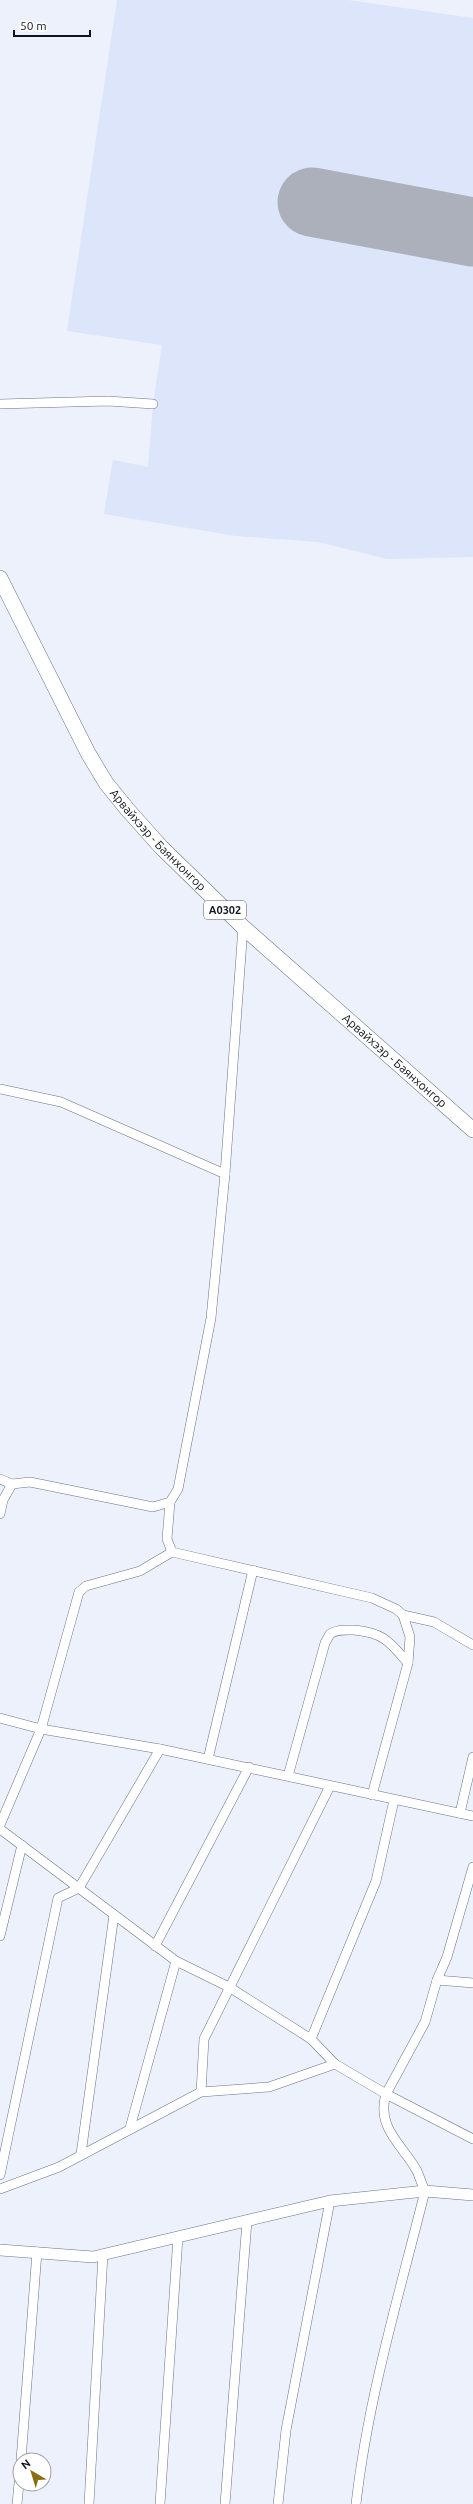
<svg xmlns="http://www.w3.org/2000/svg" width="473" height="2504" font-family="Ubuntu,sans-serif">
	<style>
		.built { fill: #dce5f9 }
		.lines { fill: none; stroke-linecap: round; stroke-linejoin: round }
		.runway { stroke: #abb0ba; stroke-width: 69 }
		.minor-casing { stroke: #69748a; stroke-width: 10 }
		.tertiary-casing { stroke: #69748a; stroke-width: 12 }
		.trunk-casing { stroke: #69748a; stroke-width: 16 }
		.minor { stroke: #fff; stroke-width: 9 }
		.tertiary { stroke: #fff; stroke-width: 11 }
		.trunk { stroke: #fff; stroke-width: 15 }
		.labels { text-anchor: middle; stroke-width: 3.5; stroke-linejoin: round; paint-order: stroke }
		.shield { fill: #fff; stroke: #585a61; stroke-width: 1 }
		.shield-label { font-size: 11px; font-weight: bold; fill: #10141d }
		.street-label { font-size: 12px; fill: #10141d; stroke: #fff }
	</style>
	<rect width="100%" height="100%" fill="#ecf1fb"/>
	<polygon class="built" points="117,0 348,0 473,18 473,557 387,559 318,542 236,536 104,514 113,460 148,467 153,404 162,345 67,331"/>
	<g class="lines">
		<polyline class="runway" points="312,202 473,232"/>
		<defs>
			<g id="minor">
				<polyline points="0,404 108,401 153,404"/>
				<polyline points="0,1089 61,1102 225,1174"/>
				<polyline points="0,1479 12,1484"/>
				<polyline points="170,1502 167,1539 172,1552 372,1598 396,1609 403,1615 410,1637 408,1663 372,1795"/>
				<polyline points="0,1514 3,1500 12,1484 30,1482 153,1507 170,1502 178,1489 211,1318 225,1174 243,927"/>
				<polyline points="403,1615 434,1622 473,1645"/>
				<polyline points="0,1718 41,1729 160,1749 473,1816"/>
				<polyline points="208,1759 253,1570"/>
				<path d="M288,1776L325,1643L330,1634C337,1629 345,1630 354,1630C384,1633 389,1641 408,1663"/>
				<polyline points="460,1813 473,1757"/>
				<polyline points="0,1825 41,1729 79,1592 86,1586 140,1571 172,1552"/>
				<polyline points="0,1829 176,1961 229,1987 311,2039 335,2064 386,2094 473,2139"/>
				<polyline points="0,1936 22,1845"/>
				<polyline points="155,1946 249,1767"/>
				<polyline points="437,1980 473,1983"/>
				<polyline points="311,2039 376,1881 394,1800"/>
				<polyline points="201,2092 204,2039 330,1786"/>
				<polyline points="130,2128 176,1961"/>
				<polyline points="81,2154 114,1915"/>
				<polyline points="0,2175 58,1898 79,1888 160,1749"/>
				<polyline points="0,2189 59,2167 201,2092 269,2087 335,2064"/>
				<polyline points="21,2460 37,2252"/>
				<polyline points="17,2504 20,2473"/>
				<polyline points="89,2504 103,2254"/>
				<polyline points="160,2504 178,2237"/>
				<polyline points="225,2504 247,2221"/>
				<polyline points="278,2504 286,2430 330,2201"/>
				<path d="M356,2504C368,2398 399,2295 425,2191C422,2185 420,2178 417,2171C402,2144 376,2128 386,2094L425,2022L437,1980L447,1957L473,1867"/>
			</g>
			<polyline id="tertiary" points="0,2250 93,2257 330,2201 425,2191 473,2195"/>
			<g id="trunk">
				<path id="s1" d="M0,578L88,753L106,783L127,809L161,847L243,927L473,1130"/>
			</g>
		</defs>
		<use href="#minor" class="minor-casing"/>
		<use href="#tertiary" class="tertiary-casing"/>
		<use href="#trunk" class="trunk-casing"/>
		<use href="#minor" class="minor"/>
		<use href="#tertiary" class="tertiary"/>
		<use href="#trunk" class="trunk"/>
	</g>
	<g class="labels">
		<rect class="shield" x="204" y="901" width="42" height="18" rx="3"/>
		<g class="shield-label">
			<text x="225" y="914">A0302</text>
		</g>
		<g class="street-label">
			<text dy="4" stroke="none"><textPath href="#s1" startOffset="308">Арвайхээр - Баянхонгор</textPath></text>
			<text dy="4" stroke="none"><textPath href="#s1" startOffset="632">Арвайхээр - Баянхонгор</textPath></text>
		</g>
	</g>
	<g transform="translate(32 2472) rotate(322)"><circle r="19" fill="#ffffff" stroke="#9fa1a5"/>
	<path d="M0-3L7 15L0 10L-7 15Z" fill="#896f11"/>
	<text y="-6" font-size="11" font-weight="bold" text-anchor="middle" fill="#10141d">N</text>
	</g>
	<path d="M14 30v6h76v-6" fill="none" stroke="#10141d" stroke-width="2"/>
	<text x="20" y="30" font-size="12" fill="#10141d" stroke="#ffffff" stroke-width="3" paint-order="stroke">50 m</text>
</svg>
